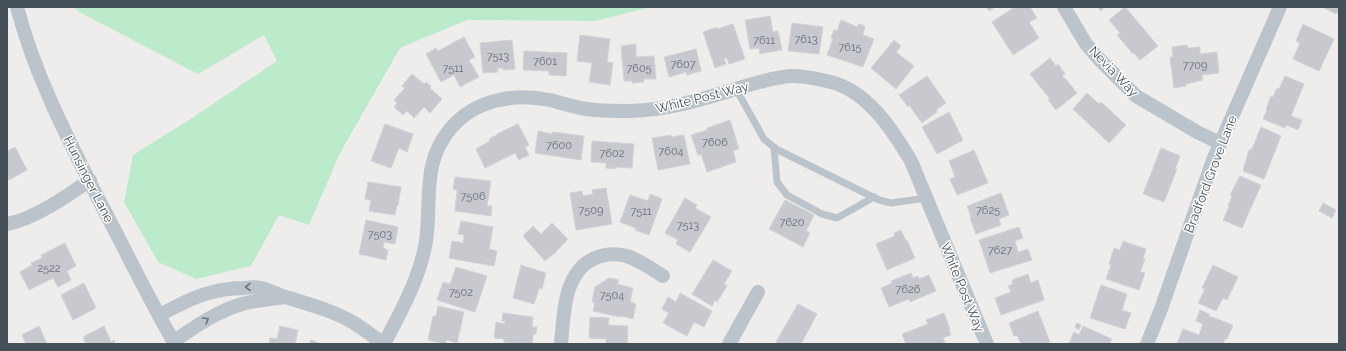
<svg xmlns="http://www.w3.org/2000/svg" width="1346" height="351" font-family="Raleway,sans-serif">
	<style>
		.green { fill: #bcebcc }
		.building { fill: #c7c9cf; stroke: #d0d3d7 }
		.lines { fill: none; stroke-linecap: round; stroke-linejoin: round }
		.service { stroke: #bbc4cb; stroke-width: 7 }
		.minor { stroke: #bbc4cb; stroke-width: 14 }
		.oneway { stroke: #69737a }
		.labels { text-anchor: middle; stroke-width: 3; stroke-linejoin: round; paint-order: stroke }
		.number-label { font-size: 11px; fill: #666e76 }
		.street-label { font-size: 13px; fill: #465058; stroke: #fff }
	</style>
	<rect width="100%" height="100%" fill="#efecec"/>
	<polygon class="green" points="73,7 651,7 595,21 467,20 400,48 340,153 309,225 279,215 251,266 196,279 158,262 124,202 133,155 192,118 277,61 264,35 198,74 81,13"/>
	<g class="building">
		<polygon points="986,7 995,7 989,11"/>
		<polygon points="1015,7 1030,7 1037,18 1029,22 1039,38 1013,55 992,22"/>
		<polygon points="1098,7 1106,7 1100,11"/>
		<polygon points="1125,7 1158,46 1140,60 1134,53 1133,54 1117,35 1120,33 1109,20"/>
		<polygon points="1322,7 1339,7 1339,11 1336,14"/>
		<polygon points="770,16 773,32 778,31 782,50 760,54 759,48 750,49 745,20"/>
		<polygon points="841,20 857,27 859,24 865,26 863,35 874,39 863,67 827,55 833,39 831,38 834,30 837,31"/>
		<polygon points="792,23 823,27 819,54 788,51"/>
		<polygon points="733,24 745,59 729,64 727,58 724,59 726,64 715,68 703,32 717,27 717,29"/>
		<polygon points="1303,24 1334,39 1319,71 1293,59 1300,43 1296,41"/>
		<polygon points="580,35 610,39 607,62 613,63 610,85 589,82 592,63 577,61"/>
		<polygon points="464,37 475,57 469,60 479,77 460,87 454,75 441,82 426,54 436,48 438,51"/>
		<polygon points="512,40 515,69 503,70 503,68 497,68 498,72 483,73 480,43"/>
		<polygon points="894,40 901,46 896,52 914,66 896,89 871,68"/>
		<polygon points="636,44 636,57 654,56 656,79 644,79 644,82 632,83 632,81 624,81 621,46"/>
		<polygon points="1187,45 1188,48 1200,47 1200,54 1217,52 1219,73 1202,75 1203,80 1186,84 1186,86 1174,88 1170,57 1173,57 1172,47"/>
		<polygon points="696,49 701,71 687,75 686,72 669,77 664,57"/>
		<polygon points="524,51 567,53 566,76 549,75 549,71 523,70"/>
		<polygon points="1050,58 1056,66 1058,64 1065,74 1062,76 1064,78 1065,78 1077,93 1056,110 1048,100 1050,99 1030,74"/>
		<polygon points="412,74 424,84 426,82 431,86 430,88 442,99 430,113 424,107 414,118 407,111 403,115 394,107 397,103 394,100 405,88 402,86"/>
		<polygon points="927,76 946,103 936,110 937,112 922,123 909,105 908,107 899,95"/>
		<polygon points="1285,76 1304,84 1291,116 1302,120 1298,130 1286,125 1285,128 1263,119 1267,110 1266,109 1271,96 1273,97 1277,88 1279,89"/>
		<polygon points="1087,93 1099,104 1101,102 1126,125 1109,143 1073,109"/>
		<polygon points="949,112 963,140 937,154 922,127"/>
		<polygon points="730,120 739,149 733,151 736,162 707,172 701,154 698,155 691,135 707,130 707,128"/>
		<polygon points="385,124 413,134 407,152 399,148 391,168 371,161"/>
		<polygon points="518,124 529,145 525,147 529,155 519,160 515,153 485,168 476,149 490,141 489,139 497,135 497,134"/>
		<polygon points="1261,127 1281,136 1264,179 1243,171 1249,150 1252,149"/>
		<polygon points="538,131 552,134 553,132 584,136 581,160 535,153"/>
		<polygon points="671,135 671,137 684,135 690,164 658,170 652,138"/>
		<polygon points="592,141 634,144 632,168 615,167 615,169 606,168 606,163 591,162"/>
		<polygon points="15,147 27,170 9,180 7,177 7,151"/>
		<polygon points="1161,148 1180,156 1175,169 1177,169 1164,202 1143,194"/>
		<polygon points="974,150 988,183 957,195 950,179 955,177 949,161"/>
		<polygon points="1240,176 1261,185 1242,228 1223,220 1229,207 1228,206 1232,196 1230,195"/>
		<polygon points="455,177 491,181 487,206 492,206 491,216 455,211 457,190 453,189"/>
		<polygon points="368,182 401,187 398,205 397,205 395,215 369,211 371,200 365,199"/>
		<polygon points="606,188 612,224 576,230 570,193 582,191 583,196 593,194 592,190"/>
		<polygon points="1001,193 1009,215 999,219 1001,225 976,234 970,218 971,217 967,206"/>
		<polygon points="650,194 662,199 649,235 635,230 636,228 620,222 630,195 648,201"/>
		<polygon points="685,198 697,205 695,208 711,217 690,252 676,244 678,240 665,233"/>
		<polygon points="785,200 814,215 806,231 810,233 803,247 769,229"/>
		<polygon points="1323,203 1336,210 1332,218 1319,211"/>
		<polygon points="366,220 398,227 395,244 384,242 383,248 388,250 386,260 359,254"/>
		<polygon points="461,221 493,227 489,249 497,251 494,266 449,258 452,241 463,243 464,235 458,234"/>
		<polygon points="552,223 568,239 553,255 553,254 545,261 523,236 533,226 541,234"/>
		<polygon points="1019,227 1023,238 1015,241 1018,252 1028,249 1032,260 990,273 979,240"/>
		<polygon points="901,230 906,241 907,240 915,258 887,270 876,244 895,236 894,233"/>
		<polygon points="1123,241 1146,249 1143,259 1145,259 1140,272 1145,273 1139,290 1106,279 1111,265 1109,264 1114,248 1120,250"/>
		<polygon points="65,243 76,266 67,271 71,280 58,287 53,278 29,290 20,272 32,265 31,263 42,258 41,255"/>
		<polygon points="713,260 732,271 724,284 727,286 717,302 715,300 712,306 692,294"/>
		<polygon points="521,265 546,273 542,289 539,288 534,304 513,298"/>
		<polygon points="1213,265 1238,277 1227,300 1223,298 1216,311 1198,303 1205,289 1202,288"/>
		<polygon points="456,267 487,276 475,312 437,300 443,282 450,284"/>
		<polygon points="911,273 913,278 918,276 919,279 929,275 936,291 910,302 909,299 889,307 881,288 892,283 891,281"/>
		<polygon points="1028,274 1031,283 1038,280 1044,300 1001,315 995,298 1011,292 1008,286 1013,284 1012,280"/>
		<polygon points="609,278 619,280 617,284 633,288 630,302 636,304 633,319 621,316 620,317 593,311 595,303 592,302 595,287"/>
		<polygon points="84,283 96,308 73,320 61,295"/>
		<polygon points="1101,285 1127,294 1122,310 1131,313 1125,329 1090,318"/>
		<polygon points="680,293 712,311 704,327 694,322 687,336 663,323 669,313 662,309 668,297 676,302"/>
		<polygon points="798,304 817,314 801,344 778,344 776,342"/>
		<polygon points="438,306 464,312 457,343 447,340 445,344 428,340 433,316 436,316"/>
		<polygon points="1200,310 1209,314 1209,316 1233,325 1227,339 1225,339 1223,344 1177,344 1183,329 1199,335 1203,324 1196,321"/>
		<polygon points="1038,311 1050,342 1046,344 1021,344 1017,335 1014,336 1009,323"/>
		<polygon points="503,313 533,317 532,327 537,327 536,334 533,334 532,344 504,342 504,339 494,338 496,322 505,324 505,321 502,321"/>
		<polygon points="944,313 950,329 949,330 951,335 943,338 946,344 906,344 902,334 928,324 926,320"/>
		<polygon points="590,317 609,318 608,325 628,326 627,344 606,344 606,339 589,338"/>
		<polygon points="1077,323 1081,325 1079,330 1075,327"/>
		<polygon points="39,326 47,344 26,344 22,335"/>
		<polygon points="104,326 111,342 114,340 115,344 86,344 83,337"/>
		<polygon points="280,326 298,330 295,344 269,344 270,338 277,339"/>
		<polygon points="1083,326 1112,339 1109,344 1069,344 1074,332 1079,335"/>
		<polygon points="311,340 321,344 309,344"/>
	</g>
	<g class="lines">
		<g class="service">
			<polyline points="736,89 764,139 776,149 879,200 891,203 927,198"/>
			<polyline points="774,147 777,182 787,195 822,214 837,218 874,197"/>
		</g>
		<g class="minor">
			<path d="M17,7C35,76 68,139 100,202C125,249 148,298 175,344"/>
			<polyline points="1064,7 1086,44 1099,59 1136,96 1197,132 1220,143"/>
			<path d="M7,224C34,219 67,196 90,180"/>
			<path d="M160,315C189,299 211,288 245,288C250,287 256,287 261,288C271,290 279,296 289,298C311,305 334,311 354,323C365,330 374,337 384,344"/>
			<path d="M174,341C196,326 216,312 242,304C256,300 271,299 285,297"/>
			<path d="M384,344C401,311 420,278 426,241C432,200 421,163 451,128C476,99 515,93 550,100C562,103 574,107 586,109C601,111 617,111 631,111C665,110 697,101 729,91C749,85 769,78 790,76C804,75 817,79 831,82C868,92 892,129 911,161L987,344"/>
			<path d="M561,344C564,315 563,274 593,259C602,255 612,253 622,255C635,257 652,269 663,276"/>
			<polyline points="729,344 758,292"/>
			<polyline points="1147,344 1161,309 1213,160 1280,7"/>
		</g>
	</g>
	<defs><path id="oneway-chevron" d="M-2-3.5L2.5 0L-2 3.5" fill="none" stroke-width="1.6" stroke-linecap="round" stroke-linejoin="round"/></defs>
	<g class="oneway">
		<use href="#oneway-chevron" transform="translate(248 287) rotate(179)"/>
		<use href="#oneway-chevron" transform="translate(206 320) rotate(-31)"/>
	</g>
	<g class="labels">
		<g class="number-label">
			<text x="806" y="43">7613</text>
			<text x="764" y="44">7611</text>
			<text x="850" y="51">7615</text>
			<text x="498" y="60">7513</text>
			<text x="545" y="65">7601</text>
			<text x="683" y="68">7607</text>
			<text x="1195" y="69">7709</text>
			<text x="453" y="72">7511</text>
			<text x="639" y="72">7605</text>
			<text x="715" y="146">7606</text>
			<text x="559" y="149">7600</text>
			<text x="671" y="155">7604</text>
			<text x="612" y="157">7602</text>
			<text x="473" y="200">7506</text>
			<text x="591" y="214">7509</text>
			<text x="988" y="214">7625</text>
			<text x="641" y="215">7511</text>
			<text x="792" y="226">7620</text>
			<text x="688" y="229">7513</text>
			<text x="380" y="238">7503</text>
			<text x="1000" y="254">7627</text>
			<text x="49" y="272">2522</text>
			<text x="908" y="293">7626</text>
			<text x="461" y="296">7502</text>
			<text x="612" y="299">7504</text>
		</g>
		<g class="street-label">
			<text transform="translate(1114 71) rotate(46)" y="5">Nevia Way</text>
			<text transform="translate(702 97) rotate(-14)" y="5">White Post Way</text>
			<text transform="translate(1210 174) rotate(-69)" y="5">Bradford Grove Lane</text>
			<text transform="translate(89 179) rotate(63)" y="5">Hunsinger Lane</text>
			<text transform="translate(963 287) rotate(68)" y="5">White Post Way</text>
		</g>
	</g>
	<rect width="1346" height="351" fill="none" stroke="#465058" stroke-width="16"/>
</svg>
